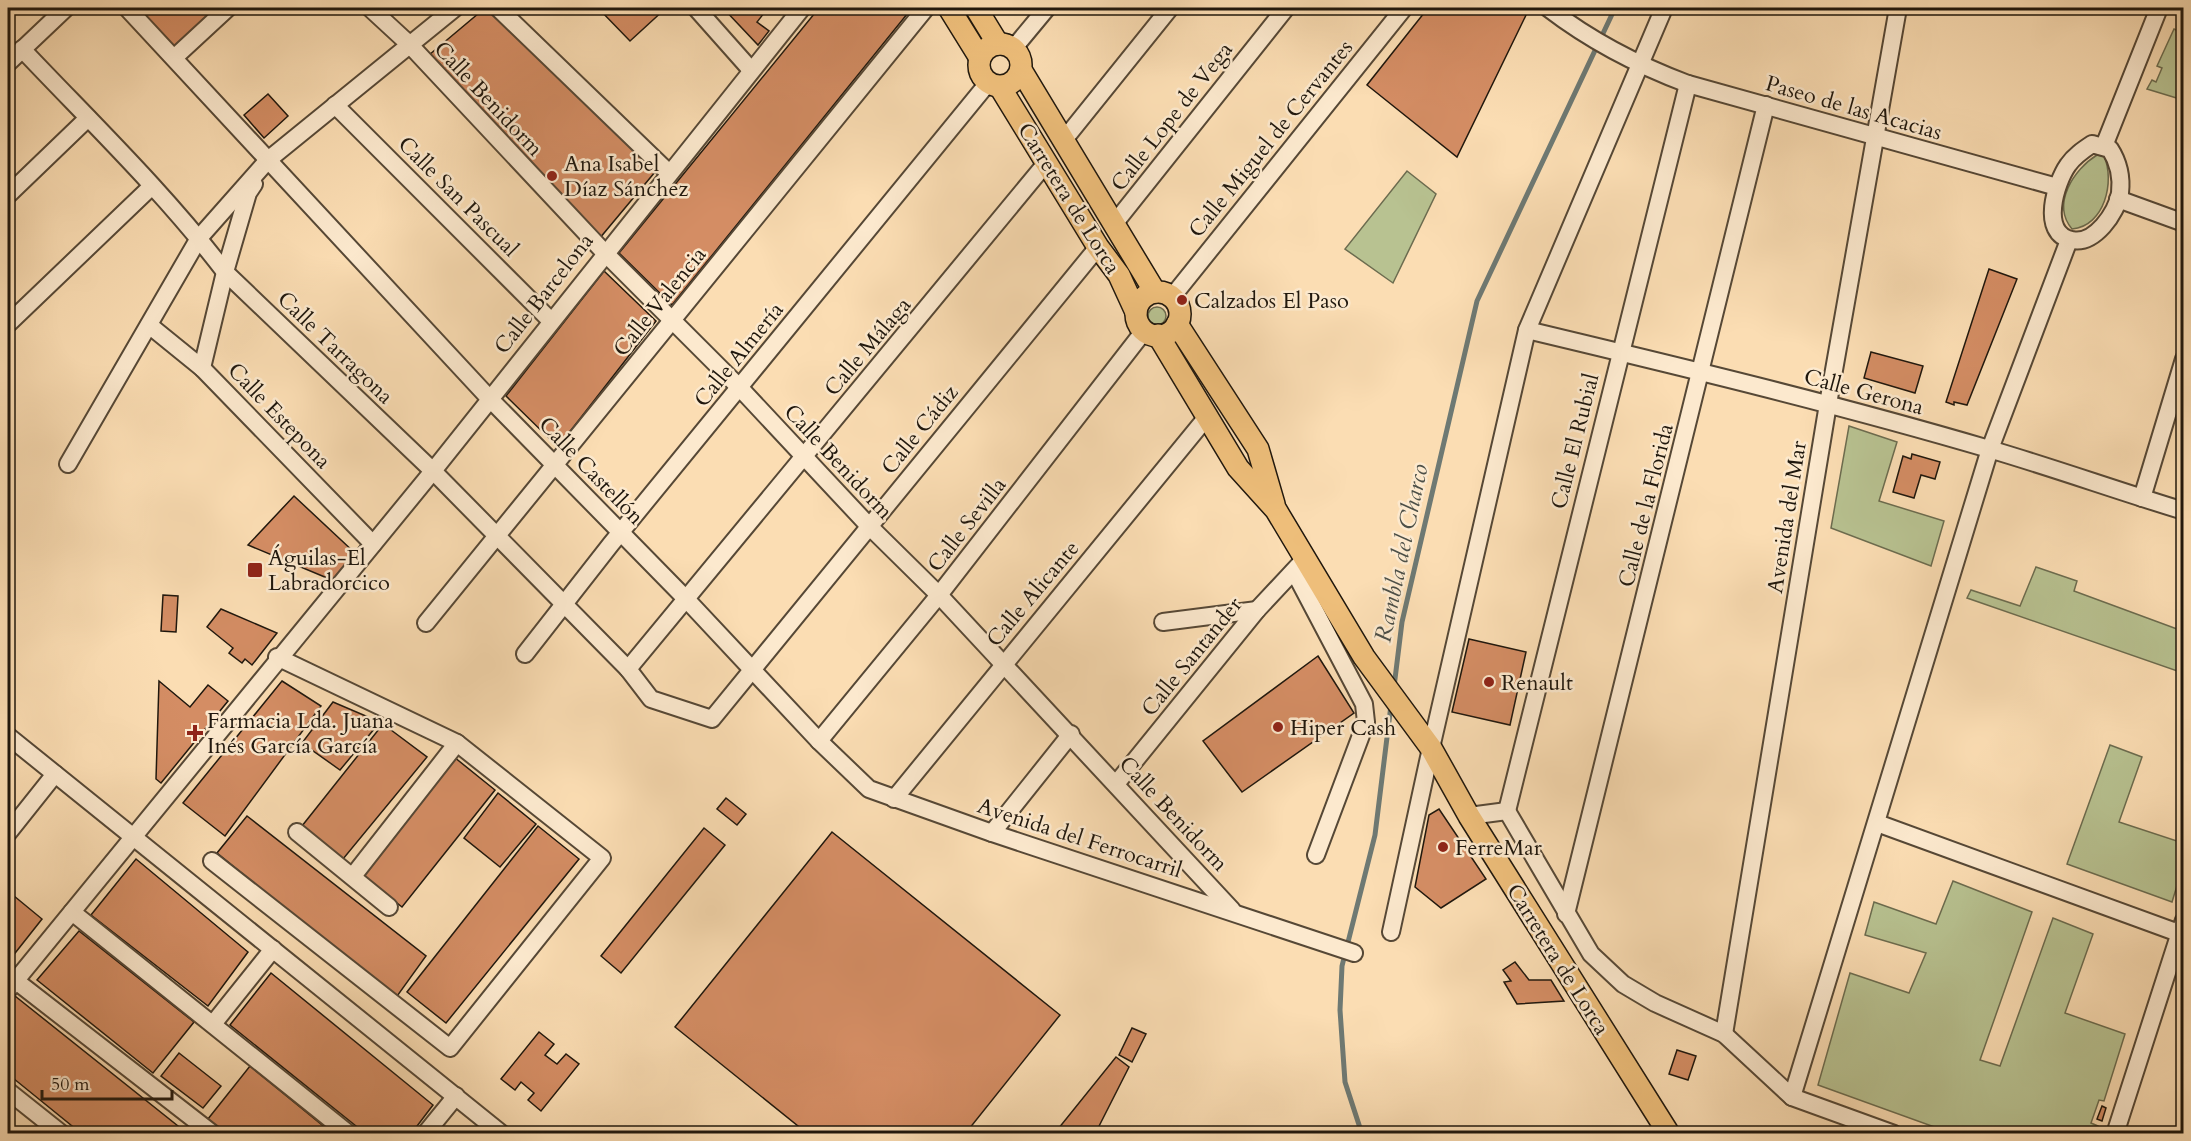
<svg xmlns="http://www.w3.org/2000/svg" width="2191" height="1141" font-family="Cardo,serif">
	<style>
		.green { fill: #b8c291; stroke: #6c6c4f; stroke-width: 1.5 }
		.lines { fill: none; stroke-linecap: round; stroke-linejoin: round }
		.stream { stroke: #6e7973; stroke-width: 5 }
		.building { fill: #d48d64; stroke: #1f170d; stroke-width: 1.5 }
		.minor-casing { stroke: #564836; stroke-width: 20 }
		.major-casing { stroke: #1f170d; stroke-width: 24 }
		.minor { stroke: #fce9ce; stroke-width: 16 }
		.major { stroke: #eebe7a; stroke-width: 21 }
		.poi-dot { fill: #8f2418; stroke: #fce9ce; stroke-width: 2 }
		.labels { text-anchor: middle; stroke-width: 5; stroke-linejoin: round; paint-order: stroke }
		.street-label { font-size: 22px; fill: #1f170d; stroke: #fce9ce }
		.poi-label { font-size: 22px; fill: #1f170d; stroke: #fce9ce; text-anchor: start }
		.water-label { font-size: 24px; font-style: italic; fill: #4d5048; stroke: #fce9ce }
	</style>
	<rect width="100%" height="100%" fill="#fbddb3"/>
	<filter id="stains"><feTurbulence type="fractalNoise" baseFrequency=".00333" numOctaves="4"/><feColorMatrix values="0 0 0 0 .2 0 0 0 0 .09 0 0 0 0 .02 0 0 0 .5 -.17"/></filter>
	<radialGradient id="worn" r=".72"><stop offset=".6" stop-color="#630" stop-opacity="0"/><stop offset="1" stop-color="#630" stop-opacity=".3"/></radialGradient>
	<g class="green">
		<polygon points="2174,29 2183,33 2183,100 2147,89 2152,80 2156,82 2162,68 2157,66"/>
		<path d="M2097,155L2104,156C2115,181 2105,226 2072,229C2051,204 2074,169 2097,155Z"/>
		<polygon points="1407,171 1436,194 1393,283 1345,249"/>
		<circle cx="1157" cy="316" r="9"/>
		<polygon points="1849,426 1897,442 1879,501 1944,521 1931,566 1831,528"/>
		<polygon points="2036,567 2077,581 2074,591 2177,629 2183,613 2183,673 1967,598 1971,590 2020,606"/>
		<polygon points="2110,745 2142,757 2119,822 2183,843 2183,866 2172,902 2067,864"/>
		<polygon points="1953,881 2032,912 1980,1060 2000,1066 2053,918 2093,934 2065,1013 2125,1034 2104,1101 2099,1100 2091,1123 2098,1126 2096,1133 1951,1133 1818,1085 1850,973 1909,993 1926,953 1865,935 1874,902 1936,924"/>
	</g>
	<g class="lines">
		<g class="stream">
			<polyline points="1394,687 1402,622 1477,301 1615,8"/>
			<polyline points="1362,1134 1345,1082 1340,1010 1342,966 1375,835 1391,705"/>
		</g>
	</g>
	<g class="building">
		<polygon points="134,8 218,8 175,49"/>
		<polygon points="485,8 493,8 655,172 599,239 429,55"/>
		<polygon points="598,8 666,8 630,41"/>
		<polygon points="723,8 768,8 757,22 769,31 758,45"/>
		<polygon points="819,8 912,8 672,305 619,253"/>
		<polygon points="1428,8 1524,8 1528,11 1457,157 1367,85"/>
		<polygon points="268,94 288,116 264,138 244,115"/>
		<polygon points="1989,269 2017,279 1967,405 1954,402 1954,405 1946,402"/>
		<polygon points="604,271 656,321 558,447 506,396"/>
		<polygon points="1871,352 1923,366 1915,393 1864,378"/>
		<polygon points="1912,454 1940,462 1935,479 1921,475 1914,498 1893,492 1903,456 1911,459"/>
		<polygon points="294,496 356,554 332,580 248,545"/>
		<polygon points="163,595 178,596 176,632 161,631"/>
		<polygon points="221,609 277,633 252,665 245,659 242,663 229,653 233,648 207,627"/>
		<polygon points="1469,639 1526,652 1510,725 1452,712"/>
		<polygon points="1318,656 1354,713 1242,792 1203,741"/>
		<polygon points="159,681 190,707 208,685 228,701 161,783 156,779"/>
		<polygon points="282,681 321,706 225,836 183,803"/>
		<polygon points="333,702 380,722 340,770 302,743"/>
		<polygon points="383,724 427,757 343,859 302,826"/>
		<polygon points="454,757 495,790 402,907 362,875"/>
		<polygon points="498,793 536,824 500,867 464,838"/>
		<polygon points="726,798 746,814 737,825 717,809"/>
		<polygon points="1439,809 1486,879 1441,908 1415,887 1429,815"/>
		<polygon points="247,816 426,956 395,999 217,853"/>
		<polygon points="538,826 579,859 446,1023 407,992"/>
		<polygon points="704,828 725,845 621,973 601,956"/>
		<polygon points="832,832 1060,1015 965,1134 808,1134 675,1027"/>
		<polygon points="136,859 248,952 208,1006 91,915"/>
		<polygon points="8,891 42,919 8,962"/>
		<polygon points="79,931 194,1022 153,1073 37,980"/>
		<polygon points="1515,962 1529,980 1551,980 1564,1001 1517,1004 1504,982 1511,981 1503,970"/>
		<polygon points="271,973 433,1105 411,1134 366,1134 230,1025"/>
		<polygon points="15,996 188,1134 82,1134 8,1074 8,1005"/>
		<polygon points="1132,1028 1146,1034 1132,1062 1119,1055"/>
		<polygon points="539,1032 554,1044 545,1055 557,1064 566,1054 579,1064 541,1111 528,1100 534,1093 521,1082 515,1090 501,1079"/>
		<polygon points="1677,1050 1696,1056 1688,1080 1669,1074"/>
		<polygon points="179,1053 221,1086 203,1108 161,1076"/>
		<polygon points="1116,1057 1129,1067 1095,1134 1054,1134"/>
		<polygon points="250,1066 333,1134 226,1134 208,1119"/>
		<polygon points="2102,1106 2106,1108 2102,1121 2097,1119"/>
	</g>
	<g class="lines">
		<defs>
			<g id="minor">
				<polyline points="127,8 489,398 687,600 819,741 869,789 992,833 1354,953"/>
				<polyline points="370,8 409,44 604,252 740,388 869,526 939,595 1232,910"/>
				<polyline points="498,8 669,173"/>
				<polyline points="696,8 751,70"/>
				<path d="M1548,8C1591,41 1637,65 1688,84L2057,187"/>
				<path d="M22,49C91,122 164,192 225,272L433,471L628,669L651,699L712,719L1098,247"/>
				<polyline points="1013,49 1047,8"/>
				<polyline points="175,57 228,8"/>
				<polyline points="8,63 66,8"/>
				<polyline points="335,105 550,320"/>
				<polyline points="1063,141 1170,8"/>
				<path d="M2092,144L2110,149C2119,163 2122,176 2120,193C2117,213 2094,245 2072,240C2039,234 2056,182 2068,165C2074,156 2083,150 2092,144Z"/>
				<polyline points="2104,146 2159,8"/>
				<polyline points="8,195 88,118"/>
				<polyline points="2118,199 2184,223"/>
				<polyline points="1114,224 1286,8"/>
				<polyline points="1172,297 1404,8"/>
				<polyline points="8,324 152,186"/>
				<polyline points="149,325 202,368 373,544"/>
				<path d="M1527,330C1682,367 1836,404 1989,449C2054,468 2118,491 2184,511"/>
				<polyline points="202,368 225,272 248,193 254,184"/>
				<polyline points="68,464 199,238 268,160 455,8"/>
				<polyline points="2142,498 2184,359"/>
				<polyline points="1294,571 1364,704 1366,722 1316,855"/>
				<polyline points="1163,622 1257,610"/>
				<polyline points="426,623 926,8"/>
				<polyline points="525,654 611,544 988,83"/>
				<polyline points="277,657 457,743 353,876"/>
				<polyline points="628,669 1047,162"/>
				<polyline points="8,736 502,1134"/>
				<polyline points="819,741 939,595 1144,331"/>
				<polyline points="1116,784 1257,610 1300,564"/>
				<polyline points="894,799 1206,418"/>
				<polyline points="1507,811 1688,84"/>
				<polyline points="1507,811 1591,954 1623,984 1655,1003 1724,1034 1792,1097 1894,1134"/>
				<polyline points="1469,816 1507,811"/>
				<polyline points="1877,823 2184,935"/>
				<polyline points="297,832 389,907"/>
				<polyline points="8,833 55,774"/>
				<polyline points="992,833 1071,734"/>
				<polyline points="212,861 450,1048 602,858 457,743"/>
				<polyline points="72,912 349,1134"/>
				<polyline points="1566,914 1766,105"/>
				<polyline points="1391,932 1431,748 1527,330 1664,8"/>
				<polyline points="16,981 213,1134"/>
				<polyline points="8,990 433,471 802,8"/>
				<polyline points="213,1024 273,949"/>
				<polyline points="1724,1034 1828,404 1898,8"/>
				<polyline points="8,1091 62,1134"/>
				<polyline points="1792,1097 1990,449 2069,240"/>
				<polyline points="425,1134 456,1096"/>
				<polyline points="2115,1134 2184,920"/>
			</g>
			<g id="major">
				<polyline points="949,8 980,58"/>
				<polyline points="976,8 998,44"/>
				<circle cx="1000" cy="65" r="21"/>
				<polyline points="1021,70 1155,292"/>
				<polyline points="1000,87 1098,247 1119,275 1136,312"/>
				<circle cx="1158" cy="314" r="22"/>
				<polyline points="1177,324 1258,449 1274,504"/>
				<polyline points="1158,335 1238,468 1276,510 1364,657 1431,748 1469,816 1669,1134"/>
			</g>
		</defs>
		<use href="#minor" class="minor-casing"/>
		<use href="#major" class="major-casing"/>
		<use href="#minor" class="minor"/>
		<use href="#major" class="major"/>
	</g>
	<g class="poi-dot">
		<circle cx="552" cy="176" r="6"/>
		<circle cx="1182" cy="300" r="6"/>
		<rect x="247" y="562" width="16" height="16" rx="3"/>
		<circle cx="1489" cy="682" r="6"/>
		<circle cx="1278" cy="727" r="6"/>
		<path d="M192 724h6v6h6v6h-6v6h-6v-6h-6v-6h6z"/>
		<circle cx="1443" cy="847" r="6"/>
	</g>
	<g class="labels">
		<g class="street-label">
			<text transform="translate(489 98) rotate(47)" y="8">Calle Benidorm</text>
			<text transform="translate(1854 107) rotate(16)" y="8">Paseo de las Acacias</text>
			<text transform="translate(1171 116) rotate(-52)" y="8">Calle Lope de Vega</text>
			<text transform="translate(1270 138) rotate(-51)" y="8">Calle Miguel de Cervantes</text>
			<text transform="translate(459 196) rotate(45)" y="8">Calle San Pascual</text>
			<text transform="translate(1070 198) rotate(58)" y="8">Carretera de Lorca</text>
			<text transform="translate(543 293) rotate(-52)" y="8">Calle Barcelona</text>
			<text transform="translate(659 301) rotate(-51)" y="8">Calle Valencia</text>
			<text transform="translate(867 346) rotate(-50)" y="8">Calle Málaga</text>
			<text transform="translate(336 347) rotate(44)" y="8">Calle Tarragona</text>
			<text transform="translate(738 354) rotate(-51)" y="8">Calle Almería</text>
			<text transform="translate(1864 391) rotate(15)" y="8">Calle Gerona</text>
			<text transform="translate(280 415) rotate(46)" y="8">Calle Estepona</text>
			<text transform="translate(919 429) rotate(-51)" y="8">Calle Cádiz</text>
			<text transform="translate(1574 441) rotate(-76)" y="8">Calle El Rubial</text>
			<text transform="translate(839 461) rotate(47)" y="8">Calle Benidorm</text>
			<text transform="translate(592 470) rotate(46)" y="8">Calle Castellón</text>
			<text transform="translate(1645 505) rotate(-76)" y="8">Calle de la Florida</text>
			<text transform="translate(1786 517) rotate(-81)" y="8">Avenida del Mar</text>
			<text transform="translate(966 524) rotate(-52)" y="8">Calle Sevilla</text>
			<text transform="translate(1032 593) rotate(-50)" y="8">Calle Alicante</text>
			<text transform="translate(1191 656) rotate(-51)" y="8">Calle Santander</text>
			<text transform="translate(1174 813) rotate(47)" y="8">Calle Benidorm</text>
			<text transform="translate(1080 837) rotate(18)" y="8">Avenida del Ferrocarril</text>
			<text transform="translate(1559 959) rotate(58)" y="8">Carretera de Lorca</text>
		</g>
		<g class="poi-label">
			<text x="564" y="171">Ana Isabel<tspan x="564" dy="25">Díaz Sánchez</tspan></text>
			<text x="1194" y="308">Calzados El Paso</text>
			<text x="268" y="565">Águilas-El<tspan x="268" dy="25">Labradorcico</tspan></text>
			<text x="1501" y="690">Renault</text>
			<text x="207" y="728">Farmacia Lda. Juana<tspan x="207" dy="25">Inés García García</tspan></text>
			<text x="1290" y="735">Hiper Cash</text>
			<text x="1455" y="855">FerreMar</text>
		</g>
		<g class="water-label">
			<text transform="translate(1401 553) rotate(-78)" y="8">Rambla del Charco</text>
		</g>
	</g>
	<rect width="2191" height="1141" fill="none" stroke="#fbddb3" stroke-width="30"/>
	<rect x="9" y="9" width="2173" height="1123" fill="none" stroke="#1f170d" stroke-width="3"/>
	<rect x="15" y="15" width="2161" height="1111" fill="none" stroke="#1f170d" stroke-width="1.5"/>
	<path d="M42 1090v9h130v-9" fill="none" stroke="#1f170d" stroke-width="3"/>
	<text x="51" y="1090" font-size="18" fill="#1f170d" stroke="#fce9ce" stroke-width="4.5" paint-order="stroke">50 m</text>
	<rect width="100%" height="100%" filter="url(#stains)"/>
	<rect width="100%" height="100%" fill="url(#worn)"/>
</svg>
